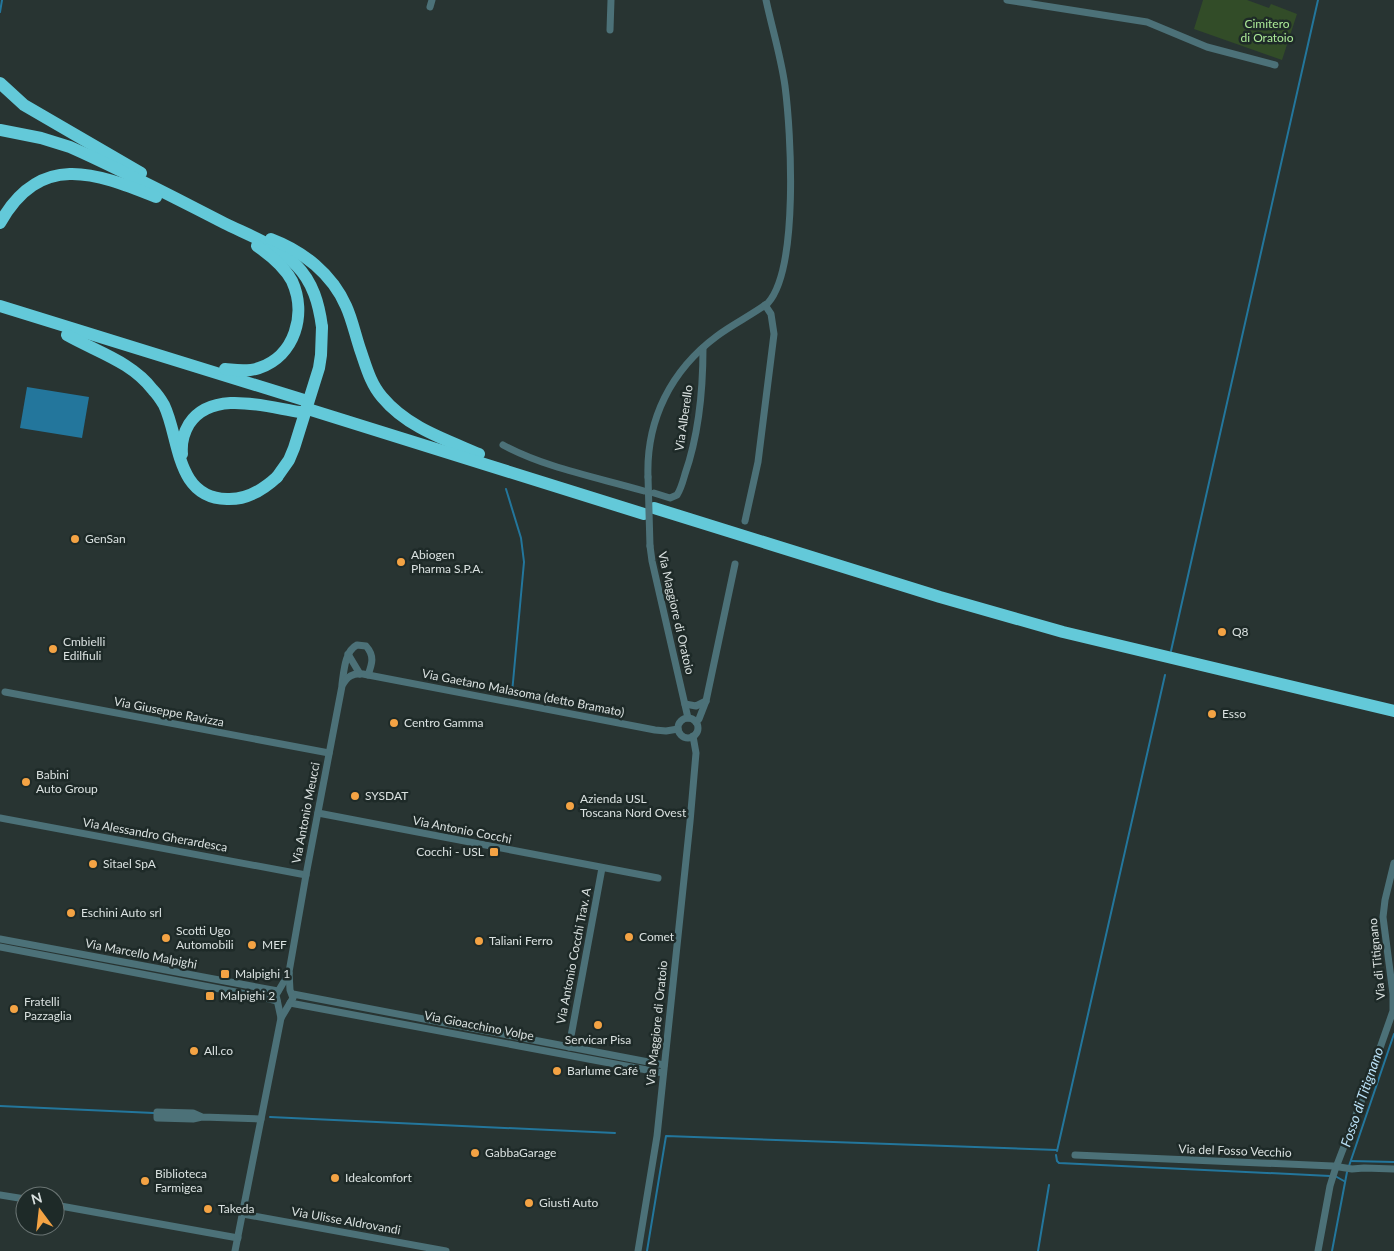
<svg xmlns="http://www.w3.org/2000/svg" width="1394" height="1251" font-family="Lato,sans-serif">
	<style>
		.green { fill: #324c28 }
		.water { fill: #23769c }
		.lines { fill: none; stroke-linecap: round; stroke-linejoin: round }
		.stream { stroke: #23769c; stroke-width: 2 }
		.street { stroke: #4c7178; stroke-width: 7 }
		.highway { stroke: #63c9d9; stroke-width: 12 }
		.street-bridge { stroke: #4c7178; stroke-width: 7 }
		.highway-bridge { stroke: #63c9d9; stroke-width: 12 }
		.poi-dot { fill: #f4a344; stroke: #1e2a28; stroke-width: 2 }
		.labels { text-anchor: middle; stroke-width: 5; stroke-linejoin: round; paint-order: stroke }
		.park-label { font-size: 12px; fill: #abe997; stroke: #1e2a28 }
		.street-label { font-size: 12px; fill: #dae1e0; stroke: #1e2a28 }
		.poi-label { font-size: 12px; fill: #dae1e0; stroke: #1e2a28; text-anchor: start }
		.water-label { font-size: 14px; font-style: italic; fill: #bae1f7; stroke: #1e2a28 }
	</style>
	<rect width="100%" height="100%" fill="#283432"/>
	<polygon class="green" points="1203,0 1247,0 1269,8 1271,4 1297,14 1282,60 1194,29"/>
	<polygon class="water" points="27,387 89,397 82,438 20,428"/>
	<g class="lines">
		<g class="stream">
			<polyline points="0,12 2,0"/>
			<polyline points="506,489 521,538 524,562 512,693"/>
			<polyline points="1171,651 1318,0"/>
			<polyline points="0,1106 154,1113"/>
			<polyline points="270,1117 615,1133"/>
			<polyline points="1057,1151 1165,675"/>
			<polyline points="1056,1155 1057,1161 1059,1163 1330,1176"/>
			<polyline points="1351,1161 1394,1162"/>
			<polyline points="1349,1166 1394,1034"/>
			<polyline points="1335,1176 1344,1181"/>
			<polyline points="647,1251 666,1136 1057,1150"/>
			<polyline points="1038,1251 1049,1185"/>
			<polyline points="1332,1251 1347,1172"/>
		</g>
		<g class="street">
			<polyline points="1007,0 1147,22 1207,47 1275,65"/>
			<polyline points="430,7 432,0"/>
			<polyline points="610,30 611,0"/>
			<path d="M503,445C546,468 596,477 644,491"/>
			<path d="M648,477C646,420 671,370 717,336C733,324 752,315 768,303C799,268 791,132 785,86C781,57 772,28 766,0"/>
			<path d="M654,493L670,498L677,495C681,489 683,481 685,474C699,434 703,390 703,348"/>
			<polyline points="745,521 758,462 774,334 771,314 765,305"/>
			<polyline points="650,546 652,561 688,718"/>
			<polyline points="348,654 360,674"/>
			<path d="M342,684C344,670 345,651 357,645L366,646C375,656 372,664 368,675"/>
			<polyline points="5,692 329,753"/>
			<polyline points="685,704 696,706 706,701"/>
			<circle cx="688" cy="728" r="10"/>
			<polyline points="696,722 699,719 706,701 735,564"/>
			<polyline points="318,813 658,878"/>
			<polyline points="0,818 306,875"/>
			<polyline points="0,939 278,991"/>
			<polyline points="0,947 262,997 277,1001"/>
			<polyline points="293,994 664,1065"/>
			<polyline points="290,1003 663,1073"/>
			<polyline points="281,1018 276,995 289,973"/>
			<polyline points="569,1047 602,868"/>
			<polyline points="202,1117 193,1119 157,1118 157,1112 193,1113 202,1117 261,1119"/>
			<polyline points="1075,1155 1333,1166 1352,1169 1364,1168 1394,1169"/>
			<polyline points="0,1195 25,1199"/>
			<polyline points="55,1205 238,1238"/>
			<polyline points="243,1214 446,1251"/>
			<path d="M235,1251L281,1018L293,998L290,990L289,972L306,875L342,686C347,676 353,673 363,674L655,730L666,731L678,729"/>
			<polyline points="638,1251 657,1136 690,822 696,753 693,736"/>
			<polyline points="1318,1251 1330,1186 1335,1170 1361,1102 1393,1011 1393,994 1383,917 1385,900 1394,863"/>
		</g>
		<g class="highway">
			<polyline points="0,83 24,105 141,173"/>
			<path d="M0,130L41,138L70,147C122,170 173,197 224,223C248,235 277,245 296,265C313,282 319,304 322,327"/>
			<path d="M0,223C40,152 94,172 156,197"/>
			<path d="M271,239C303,251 332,274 346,306C352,319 355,334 360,349C366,366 370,383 382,397C407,427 444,439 479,454"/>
			<polyline points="0,306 304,400"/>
			<path d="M67,335C97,352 132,362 153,390C157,394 161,400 164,405C180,438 175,498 227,499C247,500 263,490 277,477"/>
			<path d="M225,369C237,370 248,372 259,368C295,356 307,314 292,281C284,266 270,255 257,246"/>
			<polyline points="311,410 644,514"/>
			<path d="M182,454C181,443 183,434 189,424C212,389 266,407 300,412"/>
			<polyline points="654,508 940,597 1063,632 1394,711"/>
		</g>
		<polyline class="street-bridge" points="648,477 650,546"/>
		<polyline class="highway-bridge" points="277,477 289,460 294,448 319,368 321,355 322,327"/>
	</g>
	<g class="poi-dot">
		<circle cx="75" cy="539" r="5"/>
		<circle cx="401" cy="562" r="5"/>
		<circle cx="1222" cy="632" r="5"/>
		<circle cx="53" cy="649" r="5"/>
		<circle cx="1212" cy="714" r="5"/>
		<circle cx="394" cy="723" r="5"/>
		<circle cx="26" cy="782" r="5"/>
		<circle cx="355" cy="796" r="5"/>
		<circle cx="570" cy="806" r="5"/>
		<rect x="489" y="847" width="10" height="10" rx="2.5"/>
		<circle cx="93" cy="864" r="5"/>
		<circle cx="71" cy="913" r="5"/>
		<circle cx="629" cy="937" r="5"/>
		<circle cx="166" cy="938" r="5"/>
		<circle cx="479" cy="941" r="5"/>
		<circle cx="252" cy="945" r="5"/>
		<rect x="220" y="969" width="10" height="10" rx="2.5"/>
		<rect x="205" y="991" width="10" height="10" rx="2.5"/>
		<circle cx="14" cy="1009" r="5"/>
		<circle cx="598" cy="1025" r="5"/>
		<circle cx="194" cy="1051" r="5"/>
		<circle cx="557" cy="1071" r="5"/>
		<circle cx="475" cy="1153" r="5"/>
		<circle cx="335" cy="1178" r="5"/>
		<circle cx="145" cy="1181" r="5"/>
		<circle cx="529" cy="1203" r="5"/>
		<circle cx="208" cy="1209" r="5"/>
	</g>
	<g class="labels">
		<g class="park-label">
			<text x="1267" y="28">Cimitero<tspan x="1267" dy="14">di Oratoio</tspan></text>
		</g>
		<g class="street-label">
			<text transform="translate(684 418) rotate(-82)" y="4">Via Alberello</text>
			<text transform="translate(676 613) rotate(77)" y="4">Via Maggiore di Oratoio</text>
			<text transform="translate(523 693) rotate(11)" y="4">Via Gaetano Malasoma (detto Bramato)</text>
			<text transform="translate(169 712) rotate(11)" y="4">Via Giuseppe Ravizza</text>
			<text transform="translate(306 813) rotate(-79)" y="4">Via Antonio Meucci</text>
			<text transform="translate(462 830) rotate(11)" y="4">Via Antonio Cocchi</text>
			<text transform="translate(155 835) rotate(10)" y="4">Via Alessandro Gherardesca</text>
			<text transform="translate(141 954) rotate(11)" y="4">Via Marcello Malpighi</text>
			<text transform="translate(574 956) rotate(-79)" y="4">Via Antonio Cocchi Trav. A</text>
			<text transform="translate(1377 959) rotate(-96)" y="4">Via di Titignano</text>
			<text transform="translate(657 1023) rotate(-84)" y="4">Via Maggiore di Oratoio</text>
			<text transform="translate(479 1026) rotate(11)" y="4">Via Gioacchino Volpe</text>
			<text transform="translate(1235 1151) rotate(2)" y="4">Via del Fosso Vecchio</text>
			<text transform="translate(346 1221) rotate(10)" y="4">Via Ulisse Aldrovandi</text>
		</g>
		<g class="poi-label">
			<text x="85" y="543">GenSan</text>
			<text x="411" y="559">Abiogen<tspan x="411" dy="14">Pharma S.P.A.</tspan></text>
			<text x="1232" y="636">Q8</text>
			<text x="63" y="646">Cmbielli<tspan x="63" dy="14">Edilfiuli</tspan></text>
			<text x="1222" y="718">Esso</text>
			<text x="404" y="727">Centro Gamma</text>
			<text x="36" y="779">Babini<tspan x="36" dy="14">Auto Group</tspan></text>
			<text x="365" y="800">SYSDAT</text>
			<text x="580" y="803">Azienda USL<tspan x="580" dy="14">Toscana Nord Ovest</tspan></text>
			<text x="484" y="856" text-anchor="end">Cocchi - USL</text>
			<text x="103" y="868">Sitael SpA</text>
			<text x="81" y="917">Eschini Auto srl</text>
			<text x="176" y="935">Scotti Ugo<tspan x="176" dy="14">Automobili</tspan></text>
			<text x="639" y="941">Comet</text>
			<text x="489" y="945">Taliani Ferro</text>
			<text x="262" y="949">MEF</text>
			<text x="235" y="978">Malpighi 1</text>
			<text x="220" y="1000">Malpighi 2</text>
			<text x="24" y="1006">Fratelli<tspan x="24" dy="14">Pazzaglia</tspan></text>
			<text x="598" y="1044" text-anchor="middle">Servicar Pisa</text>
			<text x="204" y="1055">All.co</text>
			<text x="567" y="1075">Barlume Café</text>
			<text x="485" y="1157">GabbaGarage</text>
			<text x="155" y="1178">Biblioteca<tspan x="155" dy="14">Farmigea</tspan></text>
			<text x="345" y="1182">Idealcomfort</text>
			<text x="539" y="1207">Giusti Auto</text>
			<text x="218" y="1213">Takeda</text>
		</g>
		<g class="water-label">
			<text transform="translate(1362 1097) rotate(-71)" y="5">Fosso di Titignano</text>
		</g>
	</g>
	<g transform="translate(40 1211) rotate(345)"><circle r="24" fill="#1e2a28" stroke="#697372"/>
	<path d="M0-4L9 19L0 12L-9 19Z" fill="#f4a344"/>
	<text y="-8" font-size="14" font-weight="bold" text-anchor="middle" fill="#dae1e0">N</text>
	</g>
</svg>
